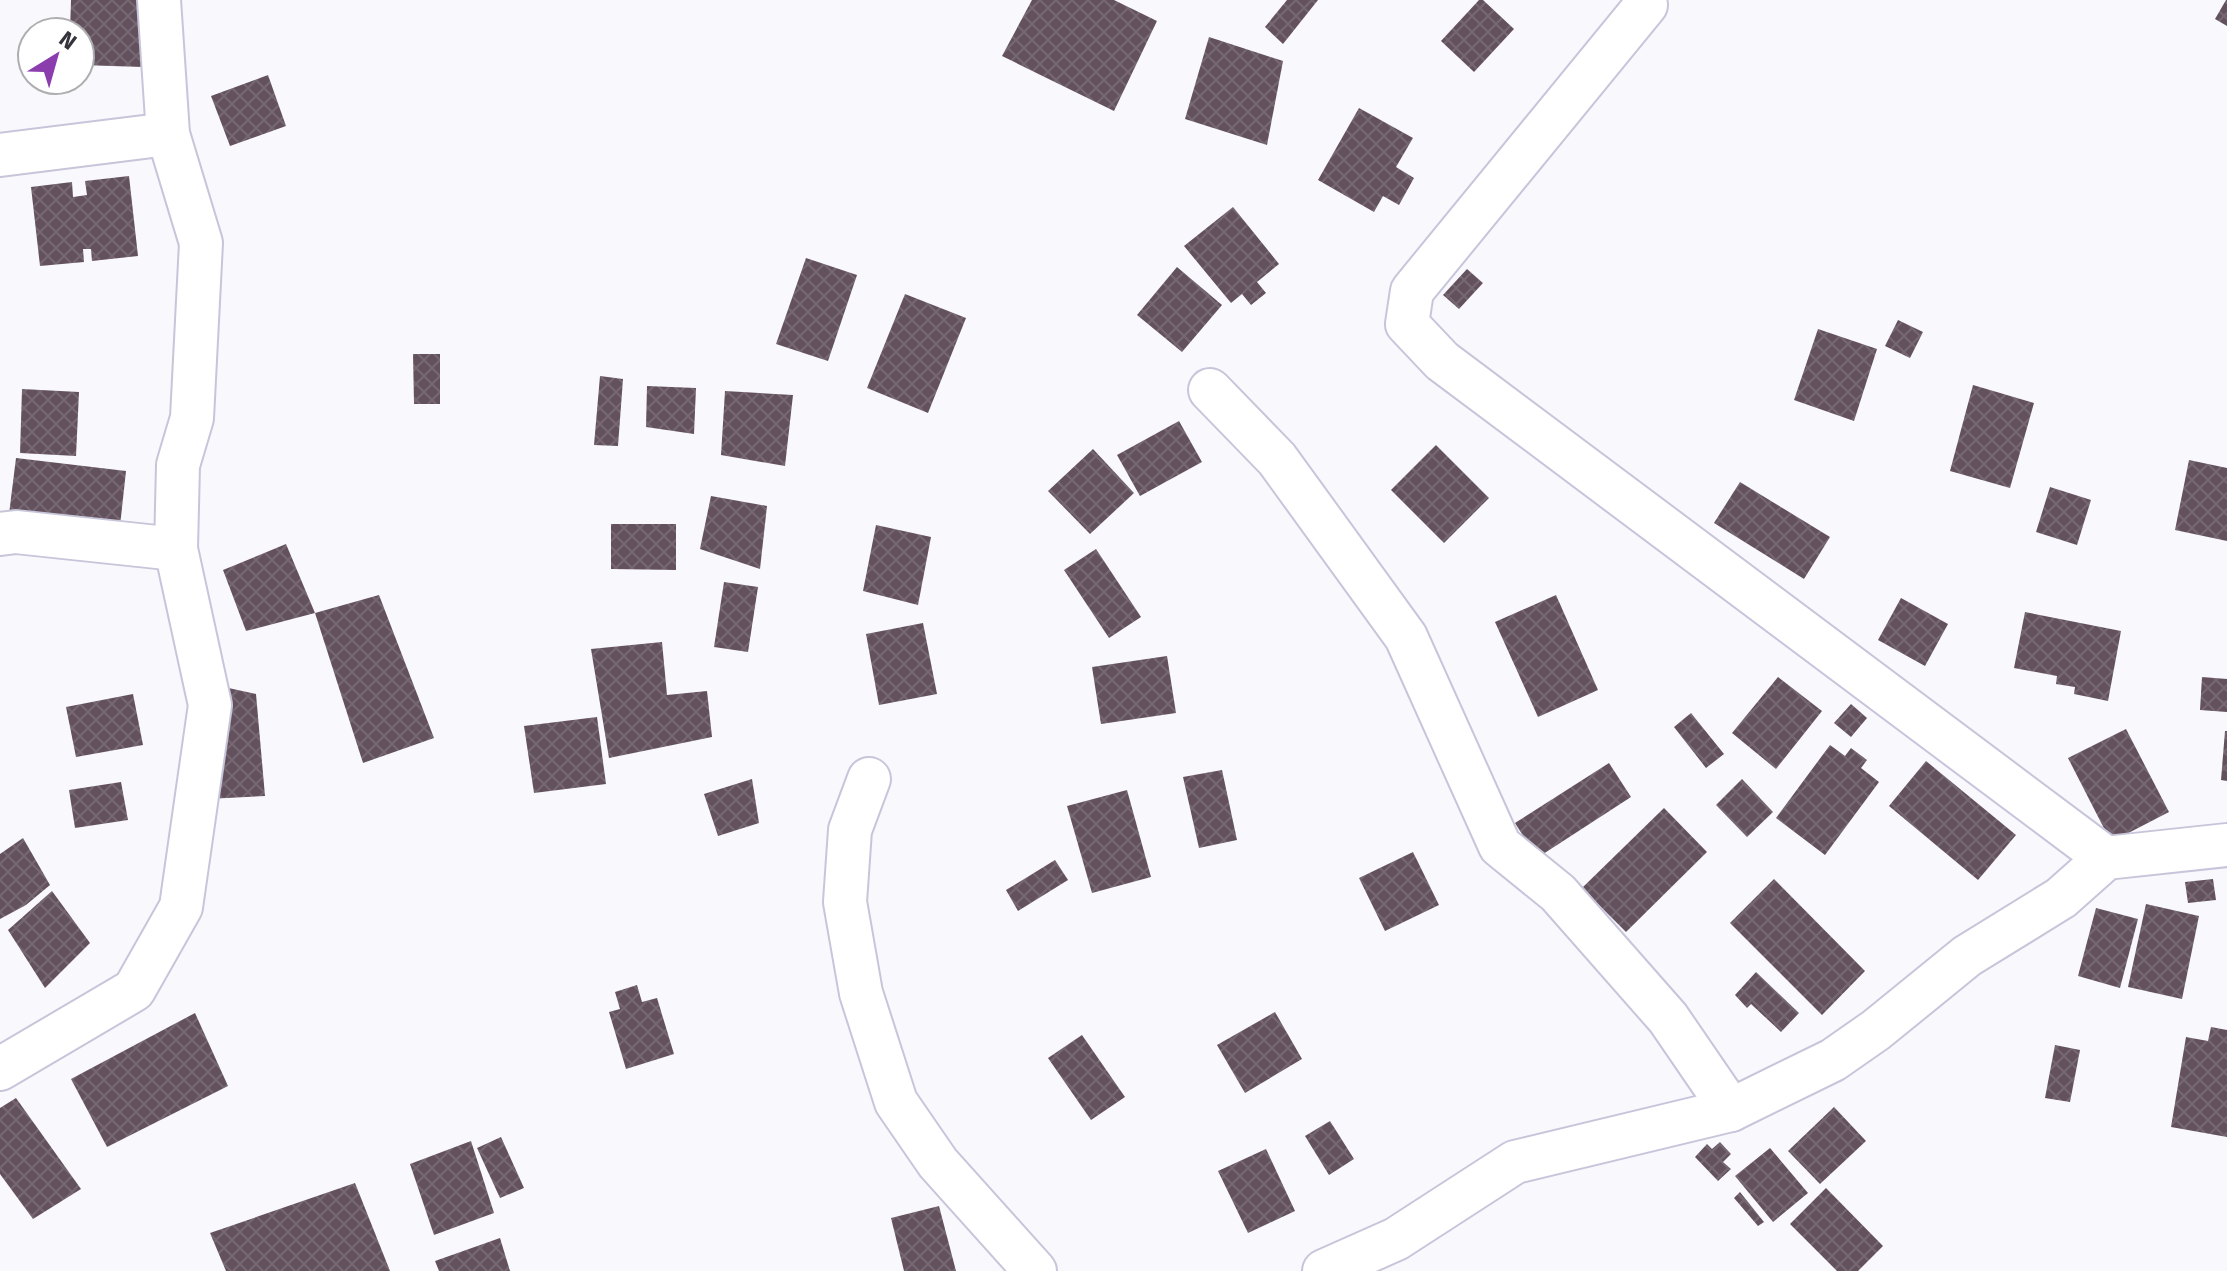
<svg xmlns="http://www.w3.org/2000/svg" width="2227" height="1271" font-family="'Fira Sans',sans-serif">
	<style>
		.building { fill: url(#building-cross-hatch) }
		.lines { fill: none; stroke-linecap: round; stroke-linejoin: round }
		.street-casing { stroke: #c7c5da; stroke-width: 46 }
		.street { stroke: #fff; stroke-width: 42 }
	</style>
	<defs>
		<pattern id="building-cross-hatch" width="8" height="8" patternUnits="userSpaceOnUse" patternTransform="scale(2)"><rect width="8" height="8" fill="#63525e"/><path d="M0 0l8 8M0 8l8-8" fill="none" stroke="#766872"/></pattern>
	</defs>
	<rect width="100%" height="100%" fill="#f9f8fd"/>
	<g class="building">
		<polygon points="71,0 145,0 143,67 80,65 80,32 70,32"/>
		<polygon points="1032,0 1114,0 1157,21 1114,111 1002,56"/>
		<polygon points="1287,0 1318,0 1283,44 1265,27"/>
		<polygon points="1479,0 1483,0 1514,29 1474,72 1441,41"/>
		<polygon points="2226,0 2227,0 2227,26 2215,19"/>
		<polygon points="1209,37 1283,61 1267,145 1185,119"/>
		<polygon points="268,75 286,126 230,146 211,96"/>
		<polygon points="1359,108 1413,138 1396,167 1414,178 1399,205 1383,196 1374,212 1318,180"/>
		<polygon points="129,176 138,256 92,261 91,249 83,249 84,262 40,266 31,187 72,182 73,197 87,195 85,181"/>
		<polygon points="1233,207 1279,264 1257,282 1266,293 1251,305 1242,294 1231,303 1184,246"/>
		<polygon points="806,258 857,275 828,361 776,344"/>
		<polygon points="1177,267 1222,305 1182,352 1137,315"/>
		<polygon points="1467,269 1483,283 1459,309 1443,295"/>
		<polygon points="905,294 966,318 928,413 867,388"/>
		<polygon points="1898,320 1923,332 1910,358 1885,346"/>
		<polygon points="1818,329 1877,349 1854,421 1794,400"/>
		<polygon points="413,354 440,354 440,404 414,404"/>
		<polygon points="600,376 623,379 618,446 594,445"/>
		<polygon points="1973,385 2034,403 2010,488 1950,471"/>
		<polygon points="647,386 696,388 694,434 646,427"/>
		<polygon points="22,389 79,392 76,456 20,453"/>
		<polygon points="725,391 793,395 785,466 721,455"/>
		<polygon points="1179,421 1202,462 1140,496 1117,455"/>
		<polygon points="1436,445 1489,498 1444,543 1391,490"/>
		<polygon points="1093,449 1134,493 1090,534 1048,491"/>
		<polygon points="16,458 126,471 119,535 8,522"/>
		<polygon points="2189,460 2227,468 2227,541 2175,530"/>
		<polygon points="1740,482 1830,537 1804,579 1714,523"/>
		<polygon points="2050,487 2091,500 2077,545 2036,532"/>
		<polygon points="711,496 767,506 760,569 700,549"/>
		<polygon points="611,524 676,524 676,570 611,569"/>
		<polygon points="876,525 931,537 918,605 863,591"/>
		<polygon points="286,544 315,613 246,631 223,570"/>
		<polygon points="1096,549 1141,617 1109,638 1064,570"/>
		<polygon points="724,582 758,587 748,652 714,647"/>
		<polygon points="379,595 434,738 363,763 315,613"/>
		<polygon points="1556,595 1598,690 1538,717 1495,622"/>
		<polygon points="1901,598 1948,624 1925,666 1878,640"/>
		<polygon points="2025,612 2121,631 2108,701 2074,694 2075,687 2056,684 2057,676 2014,668"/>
		<polygon points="923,623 937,694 879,705 866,634"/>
		<polygon points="662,642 667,695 707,691 712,737 609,758 591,649"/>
		<polygon points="1167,656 1176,713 1101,724 1092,667"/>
		<polygon points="1778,677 1822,711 1776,769 1732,733"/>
		<polygon points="2202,677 2227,679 2227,712 2200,710"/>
		<polygon points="224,687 256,694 265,796 207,799"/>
		<polygon points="133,694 143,745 76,757 66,707"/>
		<polygon points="1851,704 1867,718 1851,737 1834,723"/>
		<polygon points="1691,713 1724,754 1706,768 1674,727"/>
		<polygon points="597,717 606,784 534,793 524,726"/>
		<polygon points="2126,729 2169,812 2111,842 2068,758"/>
		<polygon points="2225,731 2227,731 2227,781 2221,780"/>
		<polygon points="1830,745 1845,756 1851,748 1867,760 1861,768 1879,782 1825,855 1776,818"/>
		<polygon points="1926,761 2016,835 1978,880 1889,806"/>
		<polygon points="1609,763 1631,797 1537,858 1515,823"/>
		<polygon points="1222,770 1237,840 1199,848 1183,777"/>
		<polygon points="752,779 759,823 718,836 704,794"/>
		<polygon points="1742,779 1773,812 1747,837 1716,805"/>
		<polygon points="121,782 128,820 75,828 69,790"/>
		<polygon points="1127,790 1151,877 1092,893 1067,806"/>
		<polygon points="1664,808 1707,852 1626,932 1582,888"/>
		<polygon points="23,838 50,885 26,905 0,919 0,854"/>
		<polygon points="1413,852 1439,905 1385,931 1359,878"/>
		<polygon points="1055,860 1068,880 1018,911 1006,890"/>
		<polygon points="1774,879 1865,971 1822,1015 1730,923"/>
		<polygon points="2213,879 2216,900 2188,903 2185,882"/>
		<polygon points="52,891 90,943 45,988 8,930"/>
		<polygon points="2146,904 2199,916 2182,999 2128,987"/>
		<polygon points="2096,908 2138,919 2120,988 2078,976"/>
		<polygon points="1756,972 1799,1013 1781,1032 1751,1004 1747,1008 1735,995"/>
		<polygon points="637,985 642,1002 657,998 674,1054 626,1069 609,1012 620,1009 615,992"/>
		<polygon points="1275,1012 1302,1059 1245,1093 1217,1045"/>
		<polygon points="195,1013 228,1086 107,1147 71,1079"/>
		<polygon points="2211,1027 2227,1030 2227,1137 2171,1127 2186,1037 2208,1041"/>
		<polygon points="1082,1035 1125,1097 1091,1120 1048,1058"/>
		<polygon points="2055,1045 2080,1050 2070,1102 2045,1098"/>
		<polygon points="16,1098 81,1189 33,1219 0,1174 0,1108"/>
		<polygon points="1834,1107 1866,1141 1820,1184 1788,1151"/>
		<polygon points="1330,1121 1354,1159 1329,1175 1305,1136"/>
		<polygon points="501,1137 524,1188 500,1198 477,1148"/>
		<polygon points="471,1141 494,1213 434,1235 410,1164"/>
		<polygon points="1720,1142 1731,1154 1723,1162 1731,1169 1718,1181 1695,1157 1707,1144 1712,1149"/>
		<polygon points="1770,1148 1808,1193 1773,1222 1735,1176"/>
		<polygon points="1266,1149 1295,1211 1248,1233 1218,1171"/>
		<polygon points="355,1183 390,1271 226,1271 210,1233"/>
		<polygon points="1826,1188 1883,1246 1858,1271 1837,1271 1790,1224"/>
		<polygon points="1740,1192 1764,1222 1758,1226 1734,1198"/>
		<polygon points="939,1206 956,1271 904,1271 891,1218"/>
		<polygon points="500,1238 510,1271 439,1271 435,1261"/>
	</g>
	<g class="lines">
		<defs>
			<g id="street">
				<polyline points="1646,5 1412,291 1407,324 1442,361 2106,858"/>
				<polyline points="0,155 168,134"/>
				<polyline points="1210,390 1277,459 1406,637 1500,846 1558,893 1668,1018 1731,1110"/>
				<polyline points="0,534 16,532 176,549"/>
				<polyline points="869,779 850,830 845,902 861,993 896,1102 938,1163 1035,1271"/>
				<polyline points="0,1069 134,990 181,907 210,705 176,549 178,465 192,418 201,243 168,134 159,0"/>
				<polyline points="1324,1271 1396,1239 1515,1162 1731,1110 1833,1060 1876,1030 1967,956 2061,898 2106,858 2227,845"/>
			</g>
		</defs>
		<use href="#street" class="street-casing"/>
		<use href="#street" class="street"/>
	</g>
	<g transform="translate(56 56) rotate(37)"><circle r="38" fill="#ffffff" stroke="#aeaeb1" stroke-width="2"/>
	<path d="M0-6L14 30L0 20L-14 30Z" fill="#8b3dae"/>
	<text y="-12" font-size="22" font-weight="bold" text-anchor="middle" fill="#35343c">N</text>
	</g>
</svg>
